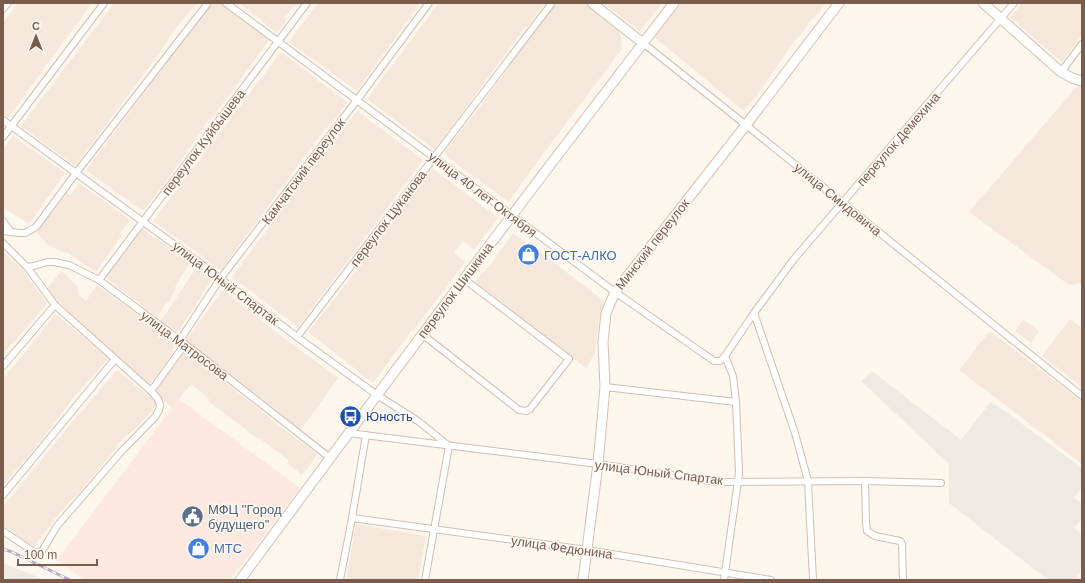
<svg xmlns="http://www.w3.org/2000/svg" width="1085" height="583" font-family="Arial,sans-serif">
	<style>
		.residential { fill: #f5e8da }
		.commercial { fill: #fde8e0 }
		.industrial { fill: #efe9e4 }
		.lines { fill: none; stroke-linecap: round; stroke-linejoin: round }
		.street-casing { stroke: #d1beb0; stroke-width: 8 }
		.secondary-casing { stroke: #d6c0b0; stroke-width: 11 }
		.street { stroke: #fff; stroke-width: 6 }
		.secondary { stroke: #fff; stroke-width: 9 }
		.rail-casing { stroke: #b9a8c9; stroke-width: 3 }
		.rail { stroke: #fffaf3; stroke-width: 1.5; stroke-dasharray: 4.5; stroke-linecap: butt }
		.labels { text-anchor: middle; stroke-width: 3; stroke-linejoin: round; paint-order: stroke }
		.street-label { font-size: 13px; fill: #7a5c4d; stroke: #fffaf3 }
		.shop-label { font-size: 13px; fill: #366cbe; stroke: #fffaf3; text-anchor: start }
		.transit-label { font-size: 13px; fill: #164399; stroke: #fffaf3; text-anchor: start }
		.service-label { font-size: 13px; fill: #4e5e75; stroke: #fffaf3; text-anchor: start }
	</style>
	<rect width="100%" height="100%" fill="#fdf6ec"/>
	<g class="residential">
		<polygon points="18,3 92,3 8,118 3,114 3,23"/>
		<polygon points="114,3 197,3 175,29 158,55 75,166 21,126"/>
		<polygon points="212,3 223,3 270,39 219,109 209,122 208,121 163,186 143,211 86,170 144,93 173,53 183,40 182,39"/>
		<polygon points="239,3 299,3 296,7 294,6 289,13 288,12 284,17 287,19 277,33"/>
		<polygon points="318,3 420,3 357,91 289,42"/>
		<polygon points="439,3 545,3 527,27 526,26 522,31 435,150 367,99"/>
		<polygon points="555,3 586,3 620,30 622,49 531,170 509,202 454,162 444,152 473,116"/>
		<polygon points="603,3 662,3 640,31"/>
		<polygon points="679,3 825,3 818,14 811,20 803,32 792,44 757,95 744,111 653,36"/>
		<polygon points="1022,3 1082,3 1082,35 1062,62 1010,17"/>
		<polygon points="281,52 347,102 337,116 316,141 221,270 202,256 153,221"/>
		<polygon points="1079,84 1082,85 1082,283 1069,285 969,212"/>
		<polygon points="357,111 423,160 298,327 232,277 314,167"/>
		<polygon points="13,136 65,173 29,224 3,207 3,149"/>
		<polygon points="432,168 498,218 474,250 463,241 454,253 465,262 413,331 412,330 373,383 308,332 348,282 348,281 396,218 411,195"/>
		<polygon points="79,183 130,220 120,233 122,235 96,272 67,252 66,253 54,248 47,244 37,232 67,193 70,196"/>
		<polygon points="141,228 190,262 175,287 176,288 169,302 167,301 157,317 105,277"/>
		<polygon points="513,233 530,246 520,260 528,265 539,251 604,301 598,326 595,353 586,368 475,282 484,271 485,271 495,259 495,258"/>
		<polygon points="3,252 22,269 47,304 3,354"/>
		<polygon points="196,268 212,279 178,332 161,321"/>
		<polygon points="62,271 77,286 79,295 86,301 97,285 154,327 175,345 166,363 149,385 99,341 56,299 45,290"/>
		<polygon points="223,290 273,330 338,378 300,431 186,340"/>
		<polygon points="55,314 109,358 92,377 74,397 35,448 3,485 3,378 16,364"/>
		<polygon points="1023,319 1039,331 1031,343 1015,331"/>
		<polygon points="1070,319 1082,328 1082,343 1081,344 1082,345 1082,387 1062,371 1042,356"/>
		<polygon points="990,331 1082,402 1082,464 959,370"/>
		<polygon points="184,349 235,390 271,418 270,419 317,454 310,465 302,475 287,463 289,461 258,437 257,438 208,401 209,399 191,384 172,408 163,400 154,390"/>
		<polygon points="117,370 157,403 153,409 142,422 128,435 127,434 117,445 118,446 78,494 66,505 35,545 30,545 3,525 3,507 64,432"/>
		<polygon points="356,524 426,536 418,580 346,580"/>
	</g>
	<polygon class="commercial" points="179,399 300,488 230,580 84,580 57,560"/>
	<g class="industrial">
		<polygon points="872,371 961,440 991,401 1082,468 1082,488 1074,498 1082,503 1082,519 1074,528 1082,535 1082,567 1080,569 1081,571 1075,580 1048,580 949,503 949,464 861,381"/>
		<polygon points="3,563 45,580 46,580 3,580"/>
	</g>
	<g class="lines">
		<defs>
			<g id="street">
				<polyline points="226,3 615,292 714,361 720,361 725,356 733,376 736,402 739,472 738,481 724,580"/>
				<polyline points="3,9 8,3"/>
				<polyline points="643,43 746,125 1082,396"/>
				<polyline points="1061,72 1082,44"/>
				<polyline points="3,120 197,261 297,337 377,395 418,421 449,446 425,580"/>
				<polyline points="3,137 104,3"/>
				<polyline points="3,221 10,231"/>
				<polyline points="3,231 19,233 25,233 36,227 76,173 208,3"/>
				<polyline points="3,243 27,267 55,305 151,391 158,399 160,405 159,410 155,417 120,453 57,526 42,551 37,553 34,552 3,531"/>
				<polyline points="27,267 34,266 47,262 54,262 69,265 99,280 185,344 330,458"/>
				<polyline points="99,280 307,3"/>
				<polyline points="754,313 795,433 808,481 813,580"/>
				<polyline points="422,334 519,410 526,411 530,409 569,359 464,279"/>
				<polyline points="297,337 552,3"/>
				<polyline points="180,340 220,279 357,100 429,3"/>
				<polyline points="725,356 754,313 794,259 1014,3"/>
				<polyline points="3,366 55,305"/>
				<polyline points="605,387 736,402"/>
				<polyline points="151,391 185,344"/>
				<polyline points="348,433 598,464 717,482 865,481 941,483"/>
				<polyline points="865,481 866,523 867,531 875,536 900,541 902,544 903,580"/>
				<polyline points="3,495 115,359"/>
				<polyline points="352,518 587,550 771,580"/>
				<polyline points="340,580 352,518 366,435"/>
			</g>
			<g id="secondary">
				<polyline points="592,3 643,43"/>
				<polyline points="983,3 1061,72 1072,78 1082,81"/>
				<path d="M240,580C383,386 527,194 674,3"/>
				<polyline points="583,580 598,464 605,387 603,342 606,313 615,292 746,125 839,3"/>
			</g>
		</defs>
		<use href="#street" class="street-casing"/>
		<use href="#secondary" class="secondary-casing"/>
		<use href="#street" class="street"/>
		<use href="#secondary" class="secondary"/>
		<defs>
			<polyline id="rail" points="3,549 12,552 70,580"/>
		</defs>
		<use href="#rail" class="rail-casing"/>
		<use href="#rail" class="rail"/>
	</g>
	<defs>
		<symbol id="shop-disc" viewBox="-11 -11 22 22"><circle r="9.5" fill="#3f7fe0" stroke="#fffaf3"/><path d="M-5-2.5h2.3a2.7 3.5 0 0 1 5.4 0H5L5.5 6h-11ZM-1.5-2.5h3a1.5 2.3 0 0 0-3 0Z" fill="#fff"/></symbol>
		<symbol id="bus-disc" viewBox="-11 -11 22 22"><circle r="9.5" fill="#1a4fb4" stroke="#fffaf3"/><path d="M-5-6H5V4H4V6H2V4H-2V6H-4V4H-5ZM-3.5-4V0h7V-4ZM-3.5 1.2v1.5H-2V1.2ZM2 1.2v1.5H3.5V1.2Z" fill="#fff"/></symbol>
		<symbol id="civic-disc" viewBox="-11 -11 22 22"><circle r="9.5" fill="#5c6f8a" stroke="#fffaf3"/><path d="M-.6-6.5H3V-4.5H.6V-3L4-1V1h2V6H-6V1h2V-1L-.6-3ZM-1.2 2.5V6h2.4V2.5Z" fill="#fff"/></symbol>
	</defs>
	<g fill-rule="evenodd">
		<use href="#shop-disc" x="516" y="242" width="25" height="25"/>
		<use href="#bus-disc" x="338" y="404" width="25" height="25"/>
		<use href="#civic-disc" x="180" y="504" width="25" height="25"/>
		<use href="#shop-disc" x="186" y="536" width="25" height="25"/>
	</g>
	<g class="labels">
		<g class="street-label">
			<text transform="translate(898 139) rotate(-49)" y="5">переулок Демехина</text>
			<text transform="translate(203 142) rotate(-53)" y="5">переулок Куйбышева</text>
			<text transform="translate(303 171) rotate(-53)" y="5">Камчатский переулок</text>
			<text transform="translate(483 194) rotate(37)" y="5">улица 40 лет Октября</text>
			<text transform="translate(838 199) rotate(39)" y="5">улица Смидовича</text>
			<text transform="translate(388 218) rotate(-53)" y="5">переулок Цуканова</text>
			<text transform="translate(652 244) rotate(-52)" y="5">Минский переулок</text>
			<text transform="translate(226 283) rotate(37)" y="5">улица Юный Спартак</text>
			<text transform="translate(455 290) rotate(-53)" y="5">переулок Шишкина</text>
			<text transform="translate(185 345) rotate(37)" y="5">улица Матросова</text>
			<text transform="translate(659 472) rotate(7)" y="5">улица Юный Спартак</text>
			<text transform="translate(562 547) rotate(8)" y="5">улица Федюнина</text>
		</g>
		<g class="shop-label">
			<text x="544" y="260">ГОСТ-АЛКО</text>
			<text x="214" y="553">МТС</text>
		</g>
		<g class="transit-label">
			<text x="366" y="421">Юность</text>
		</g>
		<g class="service-label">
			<text x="208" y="514">МФЦ "Город<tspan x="208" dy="15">будущего"</tspan></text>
		</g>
	</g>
	<rect width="1085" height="583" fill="none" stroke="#7a5c4d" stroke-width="8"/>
	<g transform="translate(36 36)" stroke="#fffaf3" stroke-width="3" paint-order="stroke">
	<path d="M0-3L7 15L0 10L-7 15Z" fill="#7a5c4d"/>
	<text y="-6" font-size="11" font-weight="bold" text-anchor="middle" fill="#7a5c4d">С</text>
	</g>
	<path d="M18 559v6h79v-6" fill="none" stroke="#7a5c4d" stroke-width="2"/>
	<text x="24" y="559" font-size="12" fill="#7a5c4d" stroke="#fffaf3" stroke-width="3" paint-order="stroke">100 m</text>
</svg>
